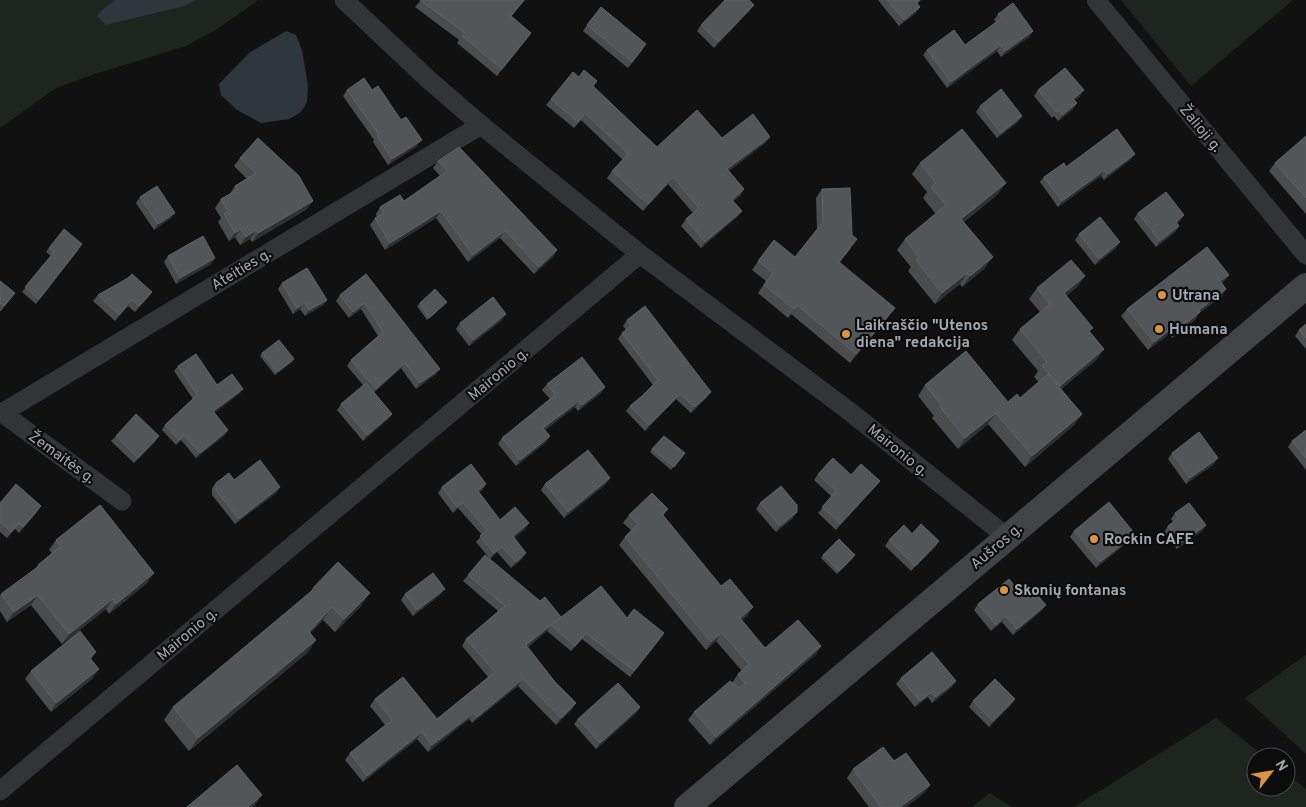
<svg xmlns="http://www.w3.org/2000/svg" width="1306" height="807" font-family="Overpass,sans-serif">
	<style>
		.green { fill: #1e251e }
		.water { fill: #2e373b }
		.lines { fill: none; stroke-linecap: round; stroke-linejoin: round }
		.street { stroke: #333437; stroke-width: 19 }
		.secondary { stroke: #414347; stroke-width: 26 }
		.wall { fill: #4a4c4e }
		.shaded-wall { fill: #2f3032 }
		.building { fill: #535659; stroke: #606367 }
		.poi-dot { fill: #dc9440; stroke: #0c0c0d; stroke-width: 2 }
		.labels { text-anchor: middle; stroke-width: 4.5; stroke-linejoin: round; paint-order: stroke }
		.street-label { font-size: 15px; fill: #a4aab1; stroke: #0c0c0d }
		.poi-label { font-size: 15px; font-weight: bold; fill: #a4aab1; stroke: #0c0c0d; text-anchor: start }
	</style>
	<rect width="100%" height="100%" fill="#111112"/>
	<g class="green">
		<polygon points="0,0 115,0 106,25 185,6 196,0 258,0 219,28 186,46 92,75 56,88 0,128"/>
		<polygon points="1121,0 1293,0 1191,86"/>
		<polygon points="1306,655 1306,754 1245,698"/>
		<polygon points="1216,718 1265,757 1256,757 1256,787 1286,787 1286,773 1306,789 1306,807 1074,807"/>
		<polygon points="990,793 1012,807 972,807"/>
	</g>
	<g class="water">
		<polygon points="115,0 196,0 185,6 106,25 97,16 100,12"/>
		<polygon points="286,31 296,35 302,50 308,86 307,102 301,112 289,119 261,123 237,110 221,95 219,84 249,53"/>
	</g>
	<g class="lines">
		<g class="street">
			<polyline points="344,0 429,80 481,125 640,254 849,411 1007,537"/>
			<polyline points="1096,0 1306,255"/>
			<polyline points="0,413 2,413 481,125"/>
			<polyline points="2,413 122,501"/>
			<polyline points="0,791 640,254"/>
		</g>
		<polyline class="secondary" points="687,807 1306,286"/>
	</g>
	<g class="wall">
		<polygon points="421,0 525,0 511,16 531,33 497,76 457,43 459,40 415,7"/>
		<polygon points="878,0 921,0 917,4 916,13 899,26"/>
		<polygon points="750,10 714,48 697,31 701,25"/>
		<polygon points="998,14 1033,31 1029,37 1001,57 997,51 947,88 923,55 927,50 965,45 996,22 994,20"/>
		<polygon points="587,25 642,50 628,68 583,31"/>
		<polygon points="593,87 657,147 722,138 765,143 729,171 744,189 740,196 733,201 742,211 737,217 701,248 681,226 686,219 693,213 668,184 643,211 607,178 612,171 623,160 581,120 574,128 546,105 551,99"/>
		<polygon points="347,90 372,90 417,146 388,165 373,142 374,140 343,96"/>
		<polygon points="1038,90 1080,96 1075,100 1077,103 1073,109 1058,121 1054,116 1052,118 1034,96"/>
		<polygon points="980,106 1022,116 1018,122 997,138 976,112"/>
		<polygon points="1306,136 1306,214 1269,171 1275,163"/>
		<polygon points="240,158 307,209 252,242 250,239 240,245 235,237 229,241 218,222 221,218 215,208 221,199 229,195 235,186 247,179 234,166"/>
		<polygon points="1131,159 1104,180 1101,176 1058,207 1040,182 1044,177 1066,167"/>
		<polygon points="438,161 553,257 534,274 500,238 468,262 436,218 385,250 370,225 375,218 377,217 376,214 380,207 404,201 440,176 433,168"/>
		<polygon points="920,163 998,194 964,222 985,268 962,287 960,284 935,304 908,271 911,267 897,250 905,239 936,214 923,198 927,192 912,174"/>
		<polygon points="822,189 851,248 840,262 889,316 850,363 791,314 788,318 758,293 766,281 752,270 758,261 795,257 817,230 816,198"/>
		<polygon points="140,197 171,218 154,230 136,203"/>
		<polygon points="1138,213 1180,221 1177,223 1179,226 1175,232 1156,247 1134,219"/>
		<polygon points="1079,234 1116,248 1095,265 1075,240"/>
		<polygon points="49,248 79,249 36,304 22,292 51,256 46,252"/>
		<polygon points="168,256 211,264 176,284 164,262"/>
		<polygon points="366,274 436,374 416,389 401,368 374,392 392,414 388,419 363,441 337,410 341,404 363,385 347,366 351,360 378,336 361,309 349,318 336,301 340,295"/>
		<polygon points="1085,276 1077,287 1066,296 1090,332 1104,349 1096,360 1061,389 1082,414 1074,425 1025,467 988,424 958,449 932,418 934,416 918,396 925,385 1008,402 1020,398 1039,382 1034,377 1038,371 1012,340 1020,329 1040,312 1029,299 1037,288"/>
		<polygon points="0,281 15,293 1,311 0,311"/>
		<polygon points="282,283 327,300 323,305 305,316 300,309 293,314 278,289"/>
		<polygon points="1222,283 1226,289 1221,297 1199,313 1195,320 1172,338 1169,334 1148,350 1121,316 1127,309 1223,283"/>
		<polygon points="152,292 135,312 128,306 115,321 93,301 98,295"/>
		<polygon points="420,303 444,305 427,320 417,306"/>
		<polygon points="502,320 469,346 456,329 460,323"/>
		<polygon points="627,320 707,397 691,413 676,399 645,431 626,411 630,406 642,396 653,385 618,339 622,333 626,330 623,326"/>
		<polygon points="1306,324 1306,349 1295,336 1299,330"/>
		<polygon points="262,353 292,362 275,375 260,356"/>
		<polygon points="178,366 217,385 240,393 214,413 225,435 196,458 181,440 176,445 162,430 165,425 193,399 174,371"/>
		<polygon points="547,384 605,387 601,393 578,411 575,407 545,430 550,436 546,442 516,466 498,444 502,438 550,399 542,390"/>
		<polygon points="1306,430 1306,470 1288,447 1292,441"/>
		<polygon points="116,436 155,442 134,463 111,441"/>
		<polygon points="652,449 685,453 671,470 650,452"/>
		<polygon points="1172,453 1214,464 1186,484 1168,459"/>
		<polygon points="818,474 851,475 880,481 875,487 836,530 818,513 832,497 814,480"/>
		<polygon points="234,480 280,487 276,493 235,524 212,495 212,488 216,483"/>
		<polygon points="486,484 482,490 479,492 500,520 525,529 514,538 522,559 511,568 497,552 490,559 476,542 482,535 458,508 453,513 438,493 442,487"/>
		<polygon points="545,484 606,484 564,518 541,490"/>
		<polygon points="0,503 37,512 19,533 15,529 7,538 0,532"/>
		<polygon points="760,503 793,518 776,532 756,509"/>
		<polygon points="668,509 663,516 721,586 747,616 741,620 765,648 821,646 816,654 710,745 688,720 694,712 732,683 738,674 742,671 716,641 706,650 619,545 625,537 631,530 623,523 629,515"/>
		<polygon points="1175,513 1206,525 1202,531 1177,549 1164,532 1168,526 1173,522 1171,519"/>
		<polygon points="1074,531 1135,534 1130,540 1096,568 1070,537"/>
		<polygon points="56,540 147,583 109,614 106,609 62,644 31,605 7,622 0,611 0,596 1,594 35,570 38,565 52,553 49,550"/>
		<polygon points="889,540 939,541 935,547 911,571 885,546"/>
		<polygon points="823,555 853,558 837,574 821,558"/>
		<polygon points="468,575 559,619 627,618 660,639 630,677 582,639 571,651 547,631 548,630 528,647 555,682 576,703 571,710 556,725 518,686 472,723 469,719 428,752 417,739 363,782 345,760 350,753 385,725 370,706 375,699 437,719 488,677 462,646 466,639 498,611 463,581"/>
		<polygon points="313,588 361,606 335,632 323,620 310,633 316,640 307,653 189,751 164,720 173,707 309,594"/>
		<polygon points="405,594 440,595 413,616 401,600"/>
		<polygon points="978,604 1046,605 1041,611 1013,635 1002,622 991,631 974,610"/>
		<polygon points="96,652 91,659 93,678 51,712 25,679 31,671"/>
		<polygon points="901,678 952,687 932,703 928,697 915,707 896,684"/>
		<polygon points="973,701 1011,705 989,727 969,707"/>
		<polygon points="640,707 636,713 596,749 574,724 578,719"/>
		<polygon points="894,761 930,785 924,793 906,807 869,807 847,778 853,769"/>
	</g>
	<g class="shaded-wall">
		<polygon points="754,5 750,10 714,48 718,42"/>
		<polygon points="920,7 916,13 899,26 904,20"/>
		<polygon points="1033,31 1029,37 1001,57 1005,51"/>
		<polygon points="531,33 526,40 497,76 502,69"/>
		<polygon points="1001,45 997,51 947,88 951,82"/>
		<polygon points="1084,90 1080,96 1069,105 1073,99"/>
		<polygon points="1077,103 1073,109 1058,121 1062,115"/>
		<polygon points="1022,116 1018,122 997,138 1001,133"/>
		<polygon points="770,137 765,143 723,176 727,169"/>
		<polygon points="422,140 417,146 388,165 392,159"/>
		<polygon points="1135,154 1131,159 1104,180 1108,174"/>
		<polygon points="1105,170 1101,176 1058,207 1062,201"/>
		<polygon points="673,177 668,184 643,211 648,204"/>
		<polygon points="1006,183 998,194 954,230 961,219"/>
		<polygon points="744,189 740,196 727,207 732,200"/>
		<polygon points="313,201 307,209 252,242 258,233"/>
		<polygon points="441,211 436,218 385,250 390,243"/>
		<polygon points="742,211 737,217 701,248 705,242"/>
		<polygon points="175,213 171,218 154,230 158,224"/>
		<polygon points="1184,215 1180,221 1172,228 1176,222"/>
		<polygon points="1179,226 1175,232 1156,247 1160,241"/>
		<polygon points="241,229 235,237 229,241 235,233"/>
		<polygon points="256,230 250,239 240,245 246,237"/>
		<polygon points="505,231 500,238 468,262 473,255"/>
		<polygon points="1120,242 1116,248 1095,265 1099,259"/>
		<polygon points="557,250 553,257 534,274 539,267"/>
		<polygon points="993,257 985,268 962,287 970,276"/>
		<polygon points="215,258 211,264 176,284 180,278"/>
		<polygon points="967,273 960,284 935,304 942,293"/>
		<polygon points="1229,275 1223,283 1215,289 1220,281"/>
		<polygon points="1085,276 1077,287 1056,304 1064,293"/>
		<polygon points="1226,289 1221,297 1199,313 1195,320 1172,338 1178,330 1199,310"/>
		<polygon points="152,292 148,298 135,312 139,306"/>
		<polygon points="132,300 128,306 115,321 119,315"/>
		<polygon points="327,300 323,305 305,316 309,310"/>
		<polygon points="305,303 300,309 293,314 297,308"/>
		<polygon points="365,303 361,309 349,318 353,312"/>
		<polygon points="895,308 889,316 850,363 856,354"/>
		<polygon points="506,314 502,320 469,346 473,340"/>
		<polygon points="1175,326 1169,334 1148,350 1154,342"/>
		<polygon points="1104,349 1096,360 1052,397 1060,386"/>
		<polygon points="294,359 292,362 275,375 277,372"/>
		<polygon points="405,363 401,368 372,395 376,389"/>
		<polygon points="440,369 436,374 416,389 420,383"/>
		<polygon points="605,387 601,393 578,411 582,405"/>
		<polygon points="243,389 240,393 210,416 213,411"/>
		<polygon points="711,392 707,397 691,413 695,407"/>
		<polygon points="680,394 676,399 645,431 649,425"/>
		<polygon points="579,401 575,407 539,434 543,428"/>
		<polygon points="996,413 988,424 958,449 965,438"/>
		<polygon points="392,414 388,419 363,441 367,435"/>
		<polygon points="1082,414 1074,425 1025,467 1032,456"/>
		<polygon points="228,430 225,435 196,458 200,453"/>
		<polygon points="159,436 155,442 134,463 138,458"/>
		<polygon points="550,436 546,442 516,466 520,460"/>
		<polygon points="1218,458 1214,464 1186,484 1190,478"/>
		<polygon points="610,478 606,484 564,518 568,512"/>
		<polygon points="880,481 875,487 836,530 840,524"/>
		<polygon points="486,484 482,490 474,497 478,491"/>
		<polygon points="280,487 276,493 235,524 239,519"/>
		<polygon points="463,503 453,513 457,507"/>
		<polygon points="41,506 37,512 19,533 23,527"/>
		<polygon points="797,512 793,518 776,532 780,526"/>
		<polygon points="529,523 525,529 509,542 513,536"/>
		<polygon points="1206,525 1202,531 1177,549 1181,543"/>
		<polygon points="1135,534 1130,540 1096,568 1100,562"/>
		<polygon points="939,541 935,547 911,571 915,566"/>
		<polygon points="502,547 490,559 494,553"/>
		<polygon points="526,553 522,559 511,568 516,562"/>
		<polygon points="154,573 147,583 109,614 116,604"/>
		<polygon points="445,589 440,595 413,616 417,610"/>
		<polygon points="370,593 361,606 335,632 344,619"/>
		<polygon points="38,595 31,605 7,622 14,612"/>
		<polygon points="113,599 106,609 62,644 69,634"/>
		<polygon points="1046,605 1041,611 1013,635 1017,629"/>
		<polygon points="332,607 323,620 300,645 309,632"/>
		<polygon points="753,607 747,616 734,627 740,618"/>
		<polygon points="1006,616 1002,622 991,631 996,625"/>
		<polygon points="561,617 551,625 548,630 521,652 526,645"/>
		<polygon points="722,633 716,641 706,650 711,642"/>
		<polygon points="316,640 307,653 189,751 198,738"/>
		<polygon points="821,646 816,654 710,745 716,737"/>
		<polygon points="99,669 93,678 51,712 56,703"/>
		<polygon points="523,679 518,686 472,723 477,717"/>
		<polygon points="956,681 952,687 932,703 936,697"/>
		<polygon points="932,692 928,697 915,707 920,701"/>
		<polygon points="1015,699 1011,705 989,727 993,721"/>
		<polygon points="576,703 571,710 556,725 561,718"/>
		<polygon points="640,707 636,713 596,749 600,743"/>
		<polygon points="474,713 469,719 428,752 432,745"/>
		<polygon points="422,732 417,739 363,782 367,776"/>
		<polygon points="930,785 924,793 906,807 900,807"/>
		<polygon points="262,795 254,807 248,807"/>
	</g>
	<g class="building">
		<polygon points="420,0 524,0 511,16 531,33 502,69 462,36 465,33"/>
		<polygon points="725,0 749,0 754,5 718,42 701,25"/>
		<polygon points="887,0 919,0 916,2 920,7 904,20"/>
		<polygon points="1013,3 1033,31 1005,51 1001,45 951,82 927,50 954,30 965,45 1002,18 998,14"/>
		<polygon points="601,7 646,44 632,62 587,25"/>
		<polygon points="1065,68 1084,90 1073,99 1077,103 1062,115 1059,110 1056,112 1038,90"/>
		<polygon points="584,70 597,81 593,86 657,147 697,110 722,138 753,114 770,137 727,169 744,189 732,200 742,211 705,242 686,219 699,208 673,177 648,204 612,171 628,154 585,113 578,122 551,99 573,72 579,77"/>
		<polygon points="364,78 372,90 378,86 401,120 406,117 422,140 392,159 377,136 379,135 347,90"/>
		<polygon points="1001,89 1022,116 1001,133 980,106"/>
		<polygon points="962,129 1006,183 961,219 993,257 970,276 967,273 942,293 916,260 919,257 905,239 946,205 931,187 936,183 920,163"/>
		<polygon points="1117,129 1135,154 1108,174 1105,170 1062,201 1044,177 1064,163 1066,167"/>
		<polygon points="1306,136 1306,198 1275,163"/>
		<polygon points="258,138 299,176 313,201 258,233 256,230 246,237 241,229 235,233 224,214 228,211 221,199 237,190 235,186 256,173 240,158"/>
		<polygon points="459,147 557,250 539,267 505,231 473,255 441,211 390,243 375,218 384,213 380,207 400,195 404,201 447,171 438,161"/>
		<polygon points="157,186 175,213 158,224 140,197"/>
		<polygon points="850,188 852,235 857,239 839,262 895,308 856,354 797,305 794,309 764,285 773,273 758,261 774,240 795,257 823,222 822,189"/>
		<polygon points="1166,192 1184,215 1176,222 1179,226 1160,241 1138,213"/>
		<polygon points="1100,217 1120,242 1099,259 1079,234"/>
		<polygon points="64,229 82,244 39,299 25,287 54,252 49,248"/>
		<polygon points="203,236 215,258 180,278 168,256"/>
		<polygon points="1207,247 1229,275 1220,281 1226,289 1199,310 1200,312 1178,330 1175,326 1154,342 1127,309"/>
		<polygon points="1071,260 1085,276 1064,293 1093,328 1089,331 1104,349 1060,386 1042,366 1047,362 1020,329 1050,304 1037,288"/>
		<polygon points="307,268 327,300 309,310 305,303 297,308 282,283"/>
		<polygon points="132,274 152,292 139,306 132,300 119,315 98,295 128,278"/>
		<polygon points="366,274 440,369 420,383 405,363 376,389 351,360 383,332 365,303 353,312 340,295"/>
		<polygon points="0,281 15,293 4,306 0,303"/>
		<polygon points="435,289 447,302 429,318 420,303"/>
		<polygon points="493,297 506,314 473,340 460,323"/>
		<polygon points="645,306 711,392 695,407 680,394 649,425 630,406 642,396 658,380 622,333 631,326 627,320"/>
		<polygon points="1306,324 1306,338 1299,330"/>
		<polygon points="279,340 294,359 277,372 262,353"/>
		<polygon points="966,351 1008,402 1017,394 1020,398 1048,374 1082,414 1032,456 996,413 965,438 940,407 942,406 925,385"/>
		<polygon points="196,354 217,385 232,374 243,389 213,411 228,430 200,453 184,435 179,440 165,425 197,395 178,366"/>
		<polygon points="582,357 605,387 582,405 579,401 543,428 550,436 520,460 502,438 555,395 547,384"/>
		<polygon points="366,383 392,414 367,435 341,404"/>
		<polygon points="136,414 159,436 138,458 116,436"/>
		<polygon points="1306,430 1306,458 1292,441"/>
		<polygon points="1199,432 1218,458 1190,478 1172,453"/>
		<polygon points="664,436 685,453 674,467 652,449"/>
		<polygon points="588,450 610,478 568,512 545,484"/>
		<polygon points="833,458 851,475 861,464 880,481 840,524 822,507 836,491 818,474"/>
		<polygon points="260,460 280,487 239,519 216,490 216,483 229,473 234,480"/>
		<polygon points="471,464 486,484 478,491 500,520 515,507 529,523 513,536 526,553 516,562 502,547 494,553 480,536 487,530 463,503 457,507 442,487"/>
		<polygon points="16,484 41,506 23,527 19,523 11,532 0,522 0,503"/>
		<polygon points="781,486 797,505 797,512 780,526 760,503"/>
		<polygon points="652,493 668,509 662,514 721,586 730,579 753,607 740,618 765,648 798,620 821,646 716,737 694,712 730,681 739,688 745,683 738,674 749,664 722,633 711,642 625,537 638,524 629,515"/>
		<polygon points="1109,502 1135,534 1100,562 1074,531"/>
		<polygon points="1189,503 1206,525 1181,543 1168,526 1178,518 1175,513"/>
		<polygon points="100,505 154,573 116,604 113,599 69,634 38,595 14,612 1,594 39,566 38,565 61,546 56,540"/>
		<polygon points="921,524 939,541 915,566 889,540 904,525 912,534"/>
		<polygon points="839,539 855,555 839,571 823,555"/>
		<polygon points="485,555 540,601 545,597 561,617 526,645 555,682 576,703 561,718 523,679 477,717 474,713 432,745 422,732 367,776 350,753 392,720 375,699 403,677 437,719 495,672 466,639 505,606 468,575"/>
		<polygon points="338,562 370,593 344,619 332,607 309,632 316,640 198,738 173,707 314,589 313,588"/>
		<polygon points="433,573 445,589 417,610 405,594"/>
		<polygon points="1009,579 1021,594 1030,587 1046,605 1017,629 1006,616 996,625 978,604"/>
		<polygon points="601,586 627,618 634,609 664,633 634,671 586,633 575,646 551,625"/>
		<polygon points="80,631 96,652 89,657 99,669 56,703 31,671"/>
		<polygon points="932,652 956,681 936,697 932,692 920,701 901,678"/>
		<polygon points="995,679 1015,699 993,721 973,701"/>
		<polygon points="618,683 640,707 600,743 578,719"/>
		<polygon points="883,747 894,761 906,753 930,785 900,807 881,807 853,769"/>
		<polygon points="237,765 262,795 248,807 187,807"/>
	</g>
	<g class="poi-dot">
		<circle cx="1162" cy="295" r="5"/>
		<circle cx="1159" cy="329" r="5"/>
		<circle cx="846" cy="334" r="5"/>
		<circle cx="1094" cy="539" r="5"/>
		<circle cx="1004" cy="590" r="5"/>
	</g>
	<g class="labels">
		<g class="street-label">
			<text transform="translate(1201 128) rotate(50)" y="5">Žalioji g.</text>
			<text transform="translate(241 269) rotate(-31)" y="5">Ateities g.</text>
			<text transform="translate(498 374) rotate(-40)" y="5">Maironio g.</text>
			<text transform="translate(898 450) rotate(39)" y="5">Maironio g.</text>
			<text transform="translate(62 457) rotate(36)" y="5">Žemaitės g.</text>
			<text transform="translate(996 546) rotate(-40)" y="5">Aušros g.</text>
			<text transform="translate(187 634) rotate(-40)" y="5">Maironio g.</text>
		</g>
		<g class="poi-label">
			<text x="1172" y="300">Utrana</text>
			<text x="856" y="330">Laikraščio "Utenos<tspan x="856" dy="17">diena" redakcija</tspan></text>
			<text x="1169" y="334">Humana</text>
			<text x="1104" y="544">Rockin CAFE</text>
			<text x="1014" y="595">Skonių fontanas</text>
		</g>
	</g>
	<g transform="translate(1271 772) rotate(59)"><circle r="24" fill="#0c0c0d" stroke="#494b4f"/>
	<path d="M0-4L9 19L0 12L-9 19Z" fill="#dc9440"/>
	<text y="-8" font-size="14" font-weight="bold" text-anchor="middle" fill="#a4aab1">N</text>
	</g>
</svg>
